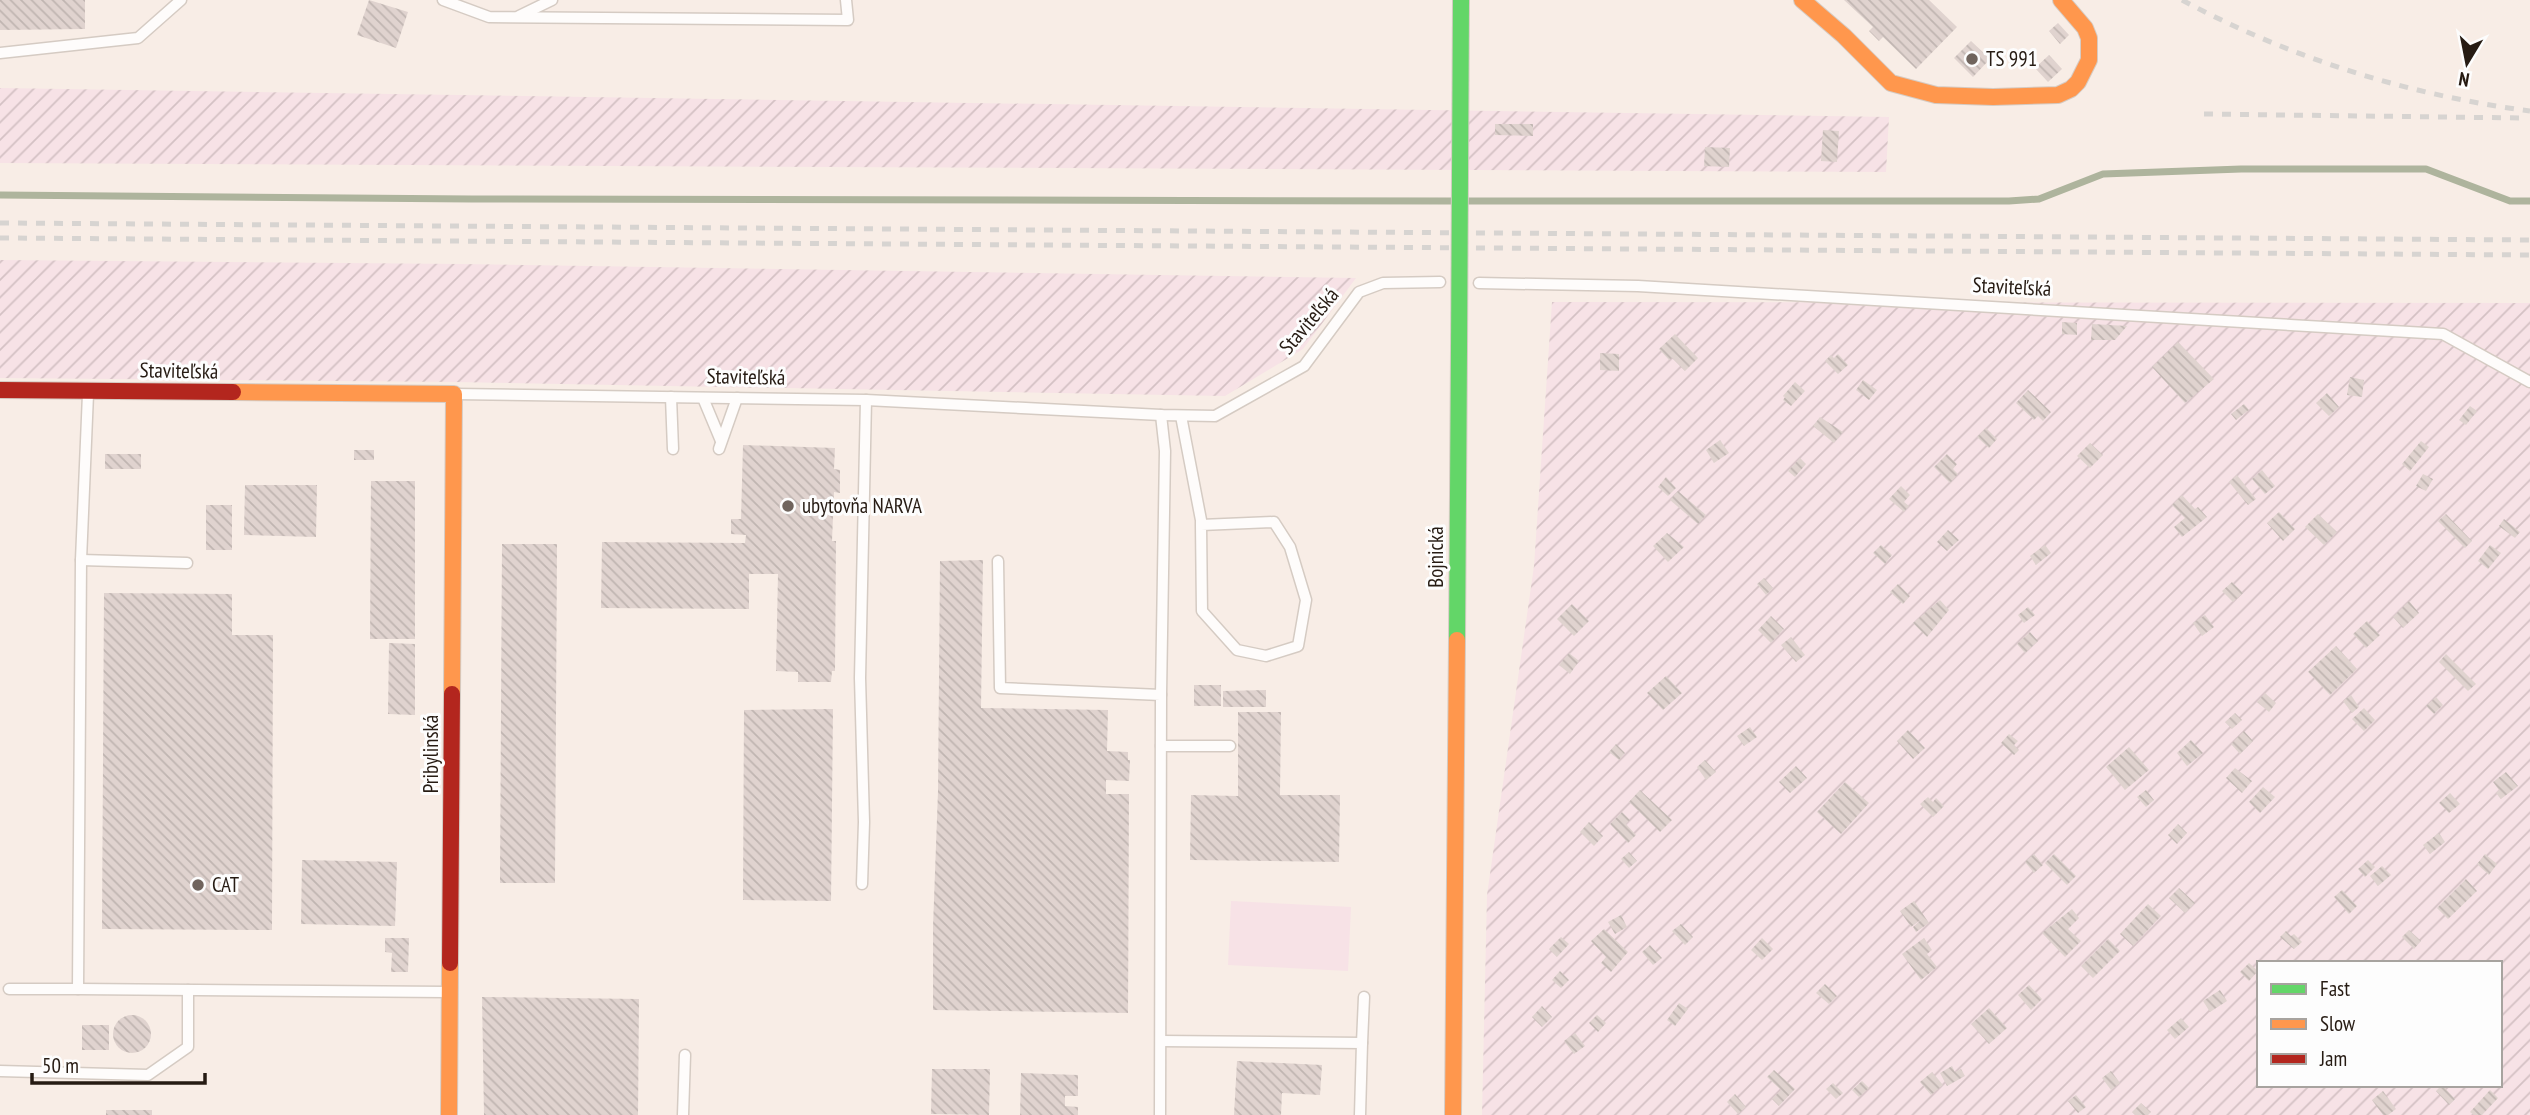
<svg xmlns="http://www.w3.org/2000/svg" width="2530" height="1115" font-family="'PT Sans Narrow',sans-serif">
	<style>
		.garden { fill: url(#garden-furrows); fill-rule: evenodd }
		.pitch { fill: #f7e2e6 }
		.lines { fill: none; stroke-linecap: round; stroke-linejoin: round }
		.stream { stroke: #aeb49d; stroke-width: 7 }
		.building { fill: url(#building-back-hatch) }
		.lane-casing { stroke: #d5cbc3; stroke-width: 13 }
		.fast-casing { stroke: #d5cbc3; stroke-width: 18 }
		.slow-casing { stroke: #d5cbc3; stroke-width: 18 }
		.jam-casing { stroke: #d5cbc3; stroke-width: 18 }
		.lane { stroke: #fefcfb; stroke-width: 10 }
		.fast { stroke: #63d668; stroke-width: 16 }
		.slow { stroke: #ff974d; stroke-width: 16 }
		.jam { stroke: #b3261e; stroke-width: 16 }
		.rail { stroke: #d7d4d1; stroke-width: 5; stroke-dasharray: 9 9; stroke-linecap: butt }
		.fast-bridge-casing { stroke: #d5cbc3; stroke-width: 18; stroke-linecap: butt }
		.fast-bridge { stroke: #63d668; stroke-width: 16 }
		.poi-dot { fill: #70645d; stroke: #fdfdfd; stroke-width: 2.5 }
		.labels { text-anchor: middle; stroke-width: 6; stroke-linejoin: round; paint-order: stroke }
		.poi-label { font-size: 21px; fill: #261b13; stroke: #fdfdfd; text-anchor: start }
		.street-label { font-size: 21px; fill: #261b13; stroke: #fdfdfd }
	</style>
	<defs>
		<pattern id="garden-furrows" width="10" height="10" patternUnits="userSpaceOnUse" patternTransform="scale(1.75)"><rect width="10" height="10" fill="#f7e2e6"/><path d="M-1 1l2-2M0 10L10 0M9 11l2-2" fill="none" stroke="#d4c1c4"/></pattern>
		<pattern id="building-back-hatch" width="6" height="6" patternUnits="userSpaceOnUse" patternTransform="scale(1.75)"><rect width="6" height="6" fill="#e0d3cf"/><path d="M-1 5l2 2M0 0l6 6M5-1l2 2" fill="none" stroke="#c0b5b1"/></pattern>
	</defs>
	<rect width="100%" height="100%" fill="#f8ede6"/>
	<g class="garden">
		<polygon points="0,88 1889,117 1886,172 0,163"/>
		<polygon points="0,260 461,264 1356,278 1303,349 1225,396 454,382 0,378"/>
		<path d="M1552,302L2530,303V1115H1482L1487,895L1534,566ZM2259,963H2500V1085H2259Z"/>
	</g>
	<polygon class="pitch" points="1231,901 1351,907 1348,971 1228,965"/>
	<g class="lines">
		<g class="stream">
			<polyline points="0,195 472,199 1452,201"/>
			<polyline points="1467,201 2009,201 2039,199 2103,174 2241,169 2426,169 2510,201 2530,201"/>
		</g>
	</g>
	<g class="building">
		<polygon points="0,0 85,0 85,29 0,30"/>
		<polygon points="369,0 408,12 396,48 357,35"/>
		<polygon points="1844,0 1929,0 1957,27 1916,69 1883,37 1879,41 1869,31 1873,27"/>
		<polygon points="2058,23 2069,35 2060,44 2049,31"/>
		<polygon points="1971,41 1990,59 1973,77 1954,58"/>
		<polygon points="2049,55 2062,69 2048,82 2035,68"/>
		<polygon points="1495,124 1533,124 1533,136 1495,135"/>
		<polygon points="1823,130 1839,131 1837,162 1821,161"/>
		<polygon points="1705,147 1730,148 1729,167 1704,166"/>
		<polygon points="2062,322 2077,323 2077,335 2062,334"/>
		<polygon points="2092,324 2127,326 2115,340 2091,340"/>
		<polygon points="1675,334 1698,358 1685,371 1672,358 1669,360 1659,349"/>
		<polygon points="2178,342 2214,379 2185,403 2152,367"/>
		<polygon points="1600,353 1619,354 1619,371 1600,370"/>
		<polygon points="1838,354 1848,365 1838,374 1825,361 1831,355 1834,358"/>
		<polygon points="2350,377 2364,380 2362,397 2347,395"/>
		<polygon points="1863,380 1877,390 1869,400 1856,390"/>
		<polygon points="1795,382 1805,391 1791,406 1783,400 1785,397 1783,396"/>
		<polygon points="2028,390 2051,412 2043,421 2038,416 2034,420 2016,403"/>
		<polygon points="2327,393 2339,407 2329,416 2316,403"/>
		<polygon points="2244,404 2249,410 2236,420 2231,414"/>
		<polygon points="2470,406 2477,411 2466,425 2459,420"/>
		<polygon points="1820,417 1843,432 1834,443 1813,426"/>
		<polygon points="1986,428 1997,439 1989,448 1977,437"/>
		<polygon points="1720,440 1729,453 1714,463 1706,450"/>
		<polygon points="2421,441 2429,447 2410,471 2402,464"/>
		<polygon points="2090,443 2103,455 2090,468 2077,456"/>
		<polygon points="743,445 835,448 834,469 840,470 840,493 834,492 832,541 836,541 835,671 832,671 831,682 798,682 798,672 776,671 778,574 749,574 749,609 601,608 602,542 745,543 746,535 731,534 731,519 741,519"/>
		<rect x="354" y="450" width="20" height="10"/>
		<rect x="105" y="454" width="36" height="15"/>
		<polygon points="1947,454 1957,464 1953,469 1958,474 1950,483 1934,467"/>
		<polygon points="1800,458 1806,464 1795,477 1788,471"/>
		<polygon points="2262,470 2275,486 2265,494 2252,479"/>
		<polygon points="2423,474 2433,479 2426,491 2416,486"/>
		<polygon points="2237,475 2256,499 2248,505 2229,482"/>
		<polygon points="1666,477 1676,488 1668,496 1658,487"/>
		<polygon points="371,481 415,481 415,639 370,639"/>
		<polygon points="245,485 317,485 316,537 244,535"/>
		<polygon points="1901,486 1910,495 1904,502 1909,506 1904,512 1889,499"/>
		<polygon points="1678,491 1706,515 1698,524 1670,500"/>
		<polygon points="2182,495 2195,509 2198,507 2207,517 2182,537 2174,527 2185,518 2172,505"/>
		<rect x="206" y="505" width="26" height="45"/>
		<polygon points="2279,512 2295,529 2283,541 2267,523"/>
		<polygon points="2318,514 2337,532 2324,545 2305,527"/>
		<polygon points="2446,514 2472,541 2465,548 2438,521"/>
		<polygon points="2504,519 2520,532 2515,538 2499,526"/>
		<polygon points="1948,530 1959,540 1947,551 1937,542"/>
		<polygon points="1667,533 1684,547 1668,562 1653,546"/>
		<polygon points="502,544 557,544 555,883 500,883"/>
		<polygon points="1881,545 1892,555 1885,564 1873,553"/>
		<polygon points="2045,545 2051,553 2036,565 2030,556"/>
		<polygon points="2490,545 2501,553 2488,569 2478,561"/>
		<polygon points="983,560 981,708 1108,710 1107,751 1128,752 1128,760 1130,760 1129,781 1106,780 1106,794 1129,794 1128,1013 933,1010 933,927 938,791 940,561"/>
		<polygon points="1764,578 1773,588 1766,595 1757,584"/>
		<polygon points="2232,582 2243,593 2233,602 2222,591"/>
		<polygon points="1898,584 1910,596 1903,604 1890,592"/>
		<polygon points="104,593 232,594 232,635 273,635 272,930 102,929"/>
		<polygon points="1940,600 1949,610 1927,637 1913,623"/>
		<polygon points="2409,601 2419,613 2403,628 2393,617"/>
		<polygon points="1572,604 1589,621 1574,636 1557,619"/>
		<polygon points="2028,607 2035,615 2024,623 2018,615"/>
		<polygon points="2205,615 2214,627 2202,636 2193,623"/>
		<polygon points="1771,616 1784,629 1771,643 1758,630"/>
		<polygon points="2367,621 2380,635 2366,648 2353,634"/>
		<polygon points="2030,632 2038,641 2025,653 2017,644"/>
		<polygon points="1791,637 1805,655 1796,662 1781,645"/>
		<polygon points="389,643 415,644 415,715 388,714"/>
		<polygon points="2336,646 2357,669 2330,695 2308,672"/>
		<polygon points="1569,653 1579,661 1570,674 1559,665"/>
		<polygon points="2446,654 2476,684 2468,691 2439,662"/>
		<polygon points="1666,676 1682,693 1663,710 1647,693"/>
		<rect x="1194" y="685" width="27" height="21"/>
		<polygon points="1266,690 1266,707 1223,707 1223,691"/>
		<polygon points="2265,693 2276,703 2269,712 2257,702"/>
		<polygon points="2351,695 2359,707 2352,713 2343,701"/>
		<polygon points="2436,697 2443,705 2434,714 2426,706"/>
		<polygon points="2364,708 2375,720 2364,731 2352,719"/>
		<polygon points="833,709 831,901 743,900 744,710"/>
		<polygon points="1238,712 1281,712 1280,795 1340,795 1339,862 1190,860 1191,795 1238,796"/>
		<polygon points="2235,713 2242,720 2232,729 2225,722"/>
		<polygon points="1750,727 1757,737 1744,746 1737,736"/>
		<polygon points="1908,730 1925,748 1913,759 1897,741"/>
		<polygon points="2244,731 2253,741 2240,754 2231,744"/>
		<polygon points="2009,734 2018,741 2014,745 2019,750 2014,755 2001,743"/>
		<polygon points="2191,740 2203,753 2187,766 2177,753"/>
		<polygon points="1616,744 1625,753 1619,760 1609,752"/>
		<polygon points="2129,747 2149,770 2125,790 2106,767"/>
		<polygon points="1705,760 1716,772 1706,780 1697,767"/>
		<polygon points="1796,766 1807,778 1790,793 1779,782"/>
		<polygon points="2235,768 2252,781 2242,793 2226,778"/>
		<polygon points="2506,772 2518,786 2501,799 2496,793 2499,790 2493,782"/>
		<polygon points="1845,782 1869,803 1841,834 1817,812"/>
		<polygon points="2263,787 2275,797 2260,813 2249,802"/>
		<polygon points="1640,790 1672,820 1660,832 1629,802"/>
		<polygon points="2146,790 2154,800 2146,807 2137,797"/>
		<polygon points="2450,793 2460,804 2449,813 2439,803"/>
		<polygon points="1928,797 1933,802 1936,798 1944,806 1933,817 1920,804"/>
		<polygon points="1622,812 1630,820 1626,824 1636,835 1628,843 1610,824"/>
		<polygon points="1589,822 1603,836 1594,846 1580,832"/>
		<polygon points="2178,824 2187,833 2177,844 2168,835"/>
		<polygon points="2439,833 2445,842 2430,854 2423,845"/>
		<polygon points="1629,852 1637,861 1629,868 1621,859"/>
		<polygon points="2034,854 2043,865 2034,873 2025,862"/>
		<polygon points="2054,854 2076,876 2067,885 2045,863"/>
		<polygon points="2485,854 2497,864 2489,875 2477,864"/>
		<polygon points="302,860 397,862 395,926 301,924"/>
		<polygon points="2368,860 2375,867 2365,877 2358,869"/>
		<polygon points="2382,866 2391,875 2378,886 2370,876"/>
		<polygon points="2466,879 2477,891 2448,919 2437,908"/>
		<polygon points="2179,888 2195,903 2185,913 2169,898"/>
		<polygon points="2342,890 2357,906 2349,914 2334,897"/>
		<polygon points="1914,901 1929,923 1916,932 1913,927 1922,919 1911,927 1900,911"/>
		<polygon points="2148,904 2161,916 2133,946 2120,934"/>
		<polygon points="2072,909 2079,918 2068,929 2081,941 2065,957 2042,933"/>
		<polygon points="1621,915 1627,927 1615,934 1608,922"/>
		<polygon points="1681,924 1693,937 1685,945 1672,931"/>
		<polygon points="1604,929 1628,952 1611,972 1601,963 1606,957 1591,941"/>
		<polygon points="2409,930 2421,941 2414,949 2402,937"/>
		<polygon points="2286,931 2291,936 2294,934 2302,942 2294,949 2280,937"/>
		<polygon points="1561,937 1569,944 1557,957 1549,949"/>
		<polygon points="385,938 409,938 408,972 391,972 392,953 385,952"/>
		<polygon points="1762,938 1773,949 1762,960 1751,950"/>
		<polygon points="1924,938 1932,950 1927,954 1937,967 1921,980 1902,954"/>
		<polygon points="2108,939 2120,951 2093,978 2081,966"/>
		<polygon points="1650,945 1662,958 1653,965 1642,952"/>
		<polygon points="2249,963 2258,971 2249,981 2240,972"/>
		<polygon points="1560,971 1569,980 1561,988 1552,980"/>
		<polygon points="1825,984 1837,996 1829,1004 1816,993"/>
		<polygon points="2029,985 2042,999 2031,1010 2018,995"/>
		<polygon points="2220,990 2227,1001 2210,1012 2203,1001"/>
		<polygon points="482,997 639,999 638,1115 484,1115"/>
		<polygon points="1679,1003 1688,1009 1675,1026 1667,1020"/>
		<polygon points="1542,1006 1552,1017 1542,1027 1532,1017"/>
		<polygon points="1989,1008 2007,1028 1989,1044 1971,1024"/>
		<circle cx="132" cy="1034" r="19"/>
		<polygon points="1597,1015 1606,1023 1598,1032 1589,1023"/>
		<polygon points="2181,1018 2189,1027 2175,1039 2167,1030"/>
		<rect x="82" y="1025" width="27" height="25"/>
		<polygon points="1575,1033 1585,1046 1574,1054 1564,1041"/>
		<polygon points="1237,1061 1322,1065 1320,1095 1282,1093 1281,1115 1234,1115"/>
		<polygon points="1952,1066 1955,1072 1961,1069 1965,1076 1947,1086 1940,1073"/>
		<polygon points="932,1069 990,1069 989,1115 931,1114"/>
		<polygon points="1774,1070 1795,1089 1779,1106 1772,1099 1781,1090 1767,1077"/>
		<polygon points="2111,1071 2120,1083 2111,1090 2102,1078"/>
		<polygon points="1932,1072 1943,1085 1931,1095 1920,1082"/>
		<polygon points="1021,1073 1078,1075 1078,1096 1065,1096 1065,1106 1078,1107 1078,1115 1020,1115"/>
		<polygon points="1862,1081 1869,1088 1859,1097 1852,1090"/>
		<polygon points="1833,1083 1843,1093 1836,1099 1826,1089"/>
		<polygon points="2442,1085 2455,1099 2449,1105 2436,1091"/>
		<polygon points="2490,1090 2498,1098 2482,1115 2474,1115 2470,1112"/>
		<polygon points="2383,1091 2396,1109 2388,1115 2383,1115 2372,1100"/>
		<polygon points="1735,1094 1746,1107 1738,1114 1727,1102"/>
		<polygon points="2076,1095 2086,1107 2078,1113 2068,1101"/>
		<polygon points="2141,1103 2151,1112 2148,1115 2135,1115 2132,1112"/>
		<rect x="106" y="1110" width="46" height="5"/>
	</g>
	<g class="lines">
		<defs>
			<g id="lane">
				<polyline points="443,0 489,17 848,20 846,0"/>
				<polyline points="519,16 552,0"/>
				<polyline points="0,53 138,38 181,0"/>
				<polyline points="1479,283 1638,286 2443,334 2530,382"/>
				<polyline points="455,394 866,400 1161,415 1215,416 1304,366 1359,292 1383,283 1440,282"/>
				<polyline points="671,397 673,449"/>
				<polyline points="703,398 721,441"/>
				<polyline points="1161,415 1165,451 1161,695"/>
				<polyline points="1181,416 1201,520 1201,525 1202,611 1237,650 1266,656 1298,646 1306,600 1290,547 1274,522 1201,525"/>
				<polyline points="719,449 737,398"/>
				<polyline points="81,560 187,563"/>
				<polyline points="998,561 1000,688 1161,695 1160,1115"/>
				<polyline points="1161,746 1230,746"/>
				<polyline points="862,884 864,822 860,678 866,400"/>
				<polyline points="9,989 78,989 81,560 88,394"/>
				<polyline points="78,989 447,992"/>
				<polyline points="1161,1041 1362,1043 1360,1115"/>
				<polyline points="1362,1043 1364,997"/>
				<polyline points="0,1071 148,1075 188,1047 188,990"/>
				<polyline points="683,1115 685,1055"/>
			</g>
			<polyline id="fast" points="1457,640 1459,350"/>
			<g id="slow">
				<polyline points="1802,0 1844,36 1891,83 1936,95 1993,97 2058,95 2071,89 2078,82 2089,60 2089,38 2085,28 2061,0"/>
				<polyline points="233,392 454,394 452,694"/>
				<polyline points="449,1115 450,963"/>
				<polyline points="1453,1115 1457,640"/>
			</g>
			<g id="jam">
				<polyline points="0,390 233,392"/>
				<polyline points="450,963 452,694"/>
			</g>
		</defs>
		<use href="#lane" class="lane-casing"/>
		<use href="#fast" class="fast-casing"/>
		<use href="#slow" class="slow-casing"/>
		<use href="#jam" class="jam-casing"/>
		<use href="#lane" class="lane"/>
		<use href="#fast" class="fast"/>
		<use href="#slow" class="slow"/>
		<use href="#jam" class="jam"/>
		<g class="rail">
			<path d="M2182,0C2290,58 2408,95 2530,111"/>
			<polyline points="2204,114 2523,118"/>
			<polyline points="0,223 2530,240"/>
			<polyline points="0,238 2530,255"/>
		</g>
		<defs>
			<polyline id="fast-bridge" points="1459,350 1461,0"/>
		</defs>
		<use href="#fast-bridge" class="fast-bridge-casing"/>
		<use href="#fast-bridge" class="fast-bridge"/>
	</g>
	<g class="poi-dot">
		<circle cx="1972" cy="59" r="7"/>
		<circle cx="788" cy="506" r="7"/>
		<circle cx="198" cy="885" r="7"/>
	</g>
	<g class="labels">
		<g class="poi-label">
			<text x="1986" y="66">TS 991</text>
			<text x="802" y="513">ubytovňa NARVA</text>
			<text x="212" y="892">CAT</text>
		</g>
		<g class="street-label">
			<text transform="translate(2012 287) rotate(3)" y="7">Staviteľská</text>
			<text transform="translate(1309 321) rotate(-50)" y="7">Staviteľská</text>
			<text transform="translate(179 371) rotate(1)" y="7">Staviteľská</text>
			<text transform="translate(746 377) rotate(1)" y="7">Staviteľská</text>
			<text transform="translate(1436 557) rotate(-90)" y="7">Bojnická</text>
			<text transform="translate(431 754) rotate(-90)" y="7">Pribylinská</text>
		</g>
	</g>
	<rect x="2257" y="961" width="245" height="126" fill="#fdfdfd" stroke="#a7a39f" stroke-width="2"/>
	<rect x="2271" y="984" width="35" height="10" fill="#63d668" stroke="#a7a39f" stroke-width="2"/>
	<text x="2320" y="996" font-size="21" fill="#261b13">Fast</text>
	<rect x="2271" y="1019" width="35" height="10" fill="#ff974d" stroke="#a7a39f" stroke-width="2"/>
	<text x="2320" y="1031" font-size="21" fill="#261b13">Slow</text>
	<rect x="2271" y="1054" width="35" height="10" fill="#b3261e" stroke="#a7a39f" stroke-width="2"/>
	<text x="2320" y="1066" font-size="21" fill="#261b13">Jam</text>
	<g transform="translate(2467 63) rotate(190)" stroke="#fdfdfd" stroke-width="5" paint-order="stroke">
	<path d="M0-5L12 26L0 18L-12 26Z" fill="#261b13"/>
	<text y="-10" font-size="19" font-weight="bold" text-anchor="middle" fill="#261b13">N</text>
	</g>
	<path d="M32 1073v10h173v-10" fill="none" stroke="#261b13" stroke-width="3.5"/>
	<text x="42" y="1073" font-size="21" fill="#261b13" stroke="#fdfdfd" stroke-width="5" paint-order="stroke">50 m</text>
</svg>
